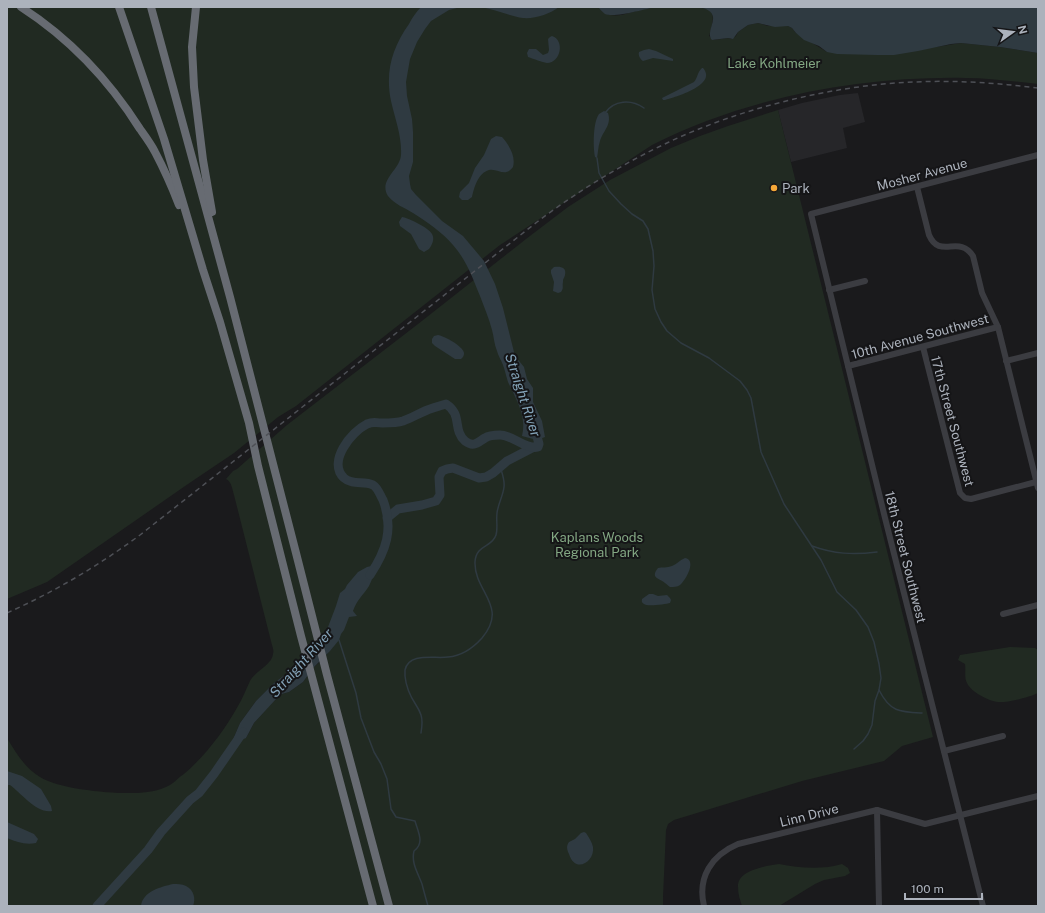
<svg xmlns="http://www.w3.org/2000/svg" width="1045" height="913" font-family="'Public Sans',sans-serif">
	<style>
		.built { fill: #262629 }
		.green { fill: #212a22; fill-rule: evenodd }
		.water { fill: #2f3a41 }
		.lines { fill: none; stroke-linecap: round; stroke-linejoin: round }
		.stream { stroke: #2f3a41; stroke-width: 1.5 }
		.river { stroke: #2f3a41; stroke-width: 9 }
		.minor { stroke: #3b3c41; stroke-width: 6 }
		.highway { stroke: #676b72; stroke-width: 8 }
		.rail { stroke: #4e5056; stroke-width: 1.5; stroke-dasharray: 5 4; stroke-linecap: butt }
		.poi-dot { fill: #f5a838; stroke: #151517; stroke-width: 1.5 }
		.labels { text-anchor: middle; stroke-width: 4; stroke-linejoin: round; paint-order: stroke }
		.park-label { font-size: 13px; fill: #83a783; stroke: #151517 }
		.street-label { font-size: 13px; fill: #acb2bc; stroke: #151517 }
		.poi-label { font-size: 13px; fill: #acb2bc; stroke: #151517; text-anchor: start }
		.water-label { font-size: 14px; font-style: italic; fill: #83a2b7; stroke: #151517 }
	</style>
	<rect width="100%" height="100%" fill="#1a1a1c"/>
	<polygon class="built" points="858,93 865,122 843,128 847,148 791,162 778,110 802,103 840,95"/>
	<g class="green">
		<path d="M7,7H598C602,11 605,14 611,15C621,17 634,11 644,9C655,7 705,3 711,12C715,17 711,30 709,36L714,40L728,38L731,39L736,36L738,32L748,25L758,23L768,26H788L792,28L796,33L827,52L936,47L961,43L1000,47L1038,53V84L1030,83C1009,81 987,78 966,78C860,76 747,97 652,145L500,245L296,406L278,417L234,453L188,484L47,582L7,599Z"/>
		<path d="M778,110L933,737L902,746L884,761L802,781L674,820L668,824L666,830L663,897V906H7V738C16,753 25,768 40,777C58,789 112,794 134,793C145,793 160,791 170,785C175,782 179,777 184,774C206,755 224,731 238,706C243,698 246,689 250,681C255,671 272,665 273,654C274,651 273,648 272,645L234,495C232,489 232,482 226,479L233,471L237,469L287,425L418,324L526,239L568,207L610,180L671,148L700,136L728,126ZM328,627L333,647L320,662L314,667L303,682L289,692L282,694L272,703L254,723L246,738L234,737L240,723L256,701L274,683L303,661L315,650Z"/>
		<path d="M1010,647L1035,648L1038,650V693C1030,697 1007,703 998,702C989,701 971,692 967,683C964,678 966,670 965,664L958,660L960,655Z"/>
		<path d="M779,864C799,868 822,870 842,864L848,868L850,873L845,876L824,880L815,884L779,906H742C740,900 738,894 738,887C737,870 766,866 779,864Z"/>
	</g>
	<g class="water">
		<path d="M421,7H461L449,10L431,21L425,29L417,42L410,59L406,82L407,96L412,119L413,132V162L409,176L410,184L411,189L416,195L442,221L463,236L484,261L495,284L503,308L515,356L524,367L527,379L533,388V402L542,421L545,437L537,440L522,436C527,416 516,399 508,382C506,376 505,370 503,365C501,360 498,355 497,351C494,344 494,337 492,330C489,318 484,307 480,296C472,277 467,261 453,245C443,233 426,221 413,213C405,208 394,204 388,196C378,180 400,170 401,155C402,136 395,119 391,101C385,72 392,48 409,24C412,18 416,12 421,7Z"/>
		<path d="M480,7H559C550,14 535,19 523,18C509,16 495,9 480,7Z"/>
		<path d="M598,7H656C645,9 615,18 605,14C602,12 600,9 598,7Z"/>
		<path d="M699,7H1038V53L1000,47L961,43L951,44L918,51L894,55H877L837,54L827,52L819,46L804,40L796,33L792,28L788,26L775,27L758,23L748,25L738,32L733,39L728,38L712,40C703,30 727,13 699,7Z"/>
		<path d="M552,36C565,40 561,63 547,63C542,62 534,59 528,57L527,53L529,49H536L543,55L548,53L549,50L548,39L550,37Z"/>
		<path d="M649,49L656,51L673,59V61L653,58L643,61C640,59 638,55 639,52L644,50Z"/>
		<path d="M702,68H703C718,85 675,97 665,100H663L662,98L694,82C698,77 697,73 702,68Z"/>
		<path d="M604,111L608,113C612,125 603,131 600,141C598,147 598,153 597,158L595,157C593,146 593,122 599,114Z"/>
		<path d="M496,136L502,137C509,145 516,156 513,167C505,178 498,168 489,170C478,173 474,188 472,197L468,200H462L459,197L460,192L469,183L475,168L484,155L491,139Z"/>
		<path d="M402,217C409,218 429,228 432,234C435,239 432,245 429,249L424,252L419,249L411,234L400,226L399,222Z"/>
		<path d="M554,267C560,266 567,267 565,275C564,279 563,278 563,282C562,286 564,288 561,292L558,293L553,291L554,282L551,273V270Z"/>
		<path d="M438,335C444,336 463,346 464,353C464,356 463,357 461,359H455L435,346L432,343V339L434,336Z"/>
		<path d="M685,558C697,560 686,580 680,585C677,587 674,587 670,587C668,586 667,584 665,583C659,578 650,578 658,568C662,567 667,568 672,566C677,564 680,560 685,558Z"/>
		<path d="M376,565C375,573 372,579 369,586C364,594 356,601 353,611L357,616L349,617L344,630L341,634L339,640L330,651L314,667L303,682L289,692L282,694L277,698L254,723L246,738L234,743V737L240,723L256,701L274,683L303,661L315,650L328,627L336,606L340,593L345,589L347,585L358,572L367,567Z"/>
		<path d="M649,594H653L658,596L667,595L670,598L671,600L670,603C666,604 647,607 644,604C641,602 642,601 642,599Z"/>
		<path d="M7,771L22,776L41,789L51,806L52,811C37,814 21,793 10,785H7Z"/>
		<path d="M7,822L34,834L38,839L36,843C25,845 17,842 7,838Z"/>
		<path d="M584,832L586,833C589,838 592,842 593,847C595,862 575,874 569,854C567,850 566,846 569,842L575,839L581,833Z"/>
		<path d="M173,884C177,884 182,884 186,886C194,890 196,899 193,906H141C143,891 161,887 173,884Z"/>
	</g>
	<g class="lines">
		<g class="stream">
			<path d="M605,113C614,100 631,99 644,108"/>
			<polyline points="597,158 599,173 609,191 621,204 632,214 643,221 648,229 653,251 654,266 652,290 655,309 661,322 667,331 681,343 709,358 740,381 747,390 751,398 761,452 784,504 821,560 837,592 856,610 868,627 874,642 879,664 881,678 879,690 875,701 872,725 868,734 863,741 854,749"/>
			<path d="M812,546C834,554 853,555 877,552"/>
			<path d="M339,640L356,693L361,718L374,752L381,764L387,779L391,809L396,817L415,821C418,832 425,843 414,851C411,863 418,873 422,884C424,892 426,899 428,906"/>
			<path d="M879,690C890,712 900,712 922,713"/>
			<path d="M421,733C422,727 423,721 421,715C420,712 418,708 416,705C410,696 406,687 405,676C405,674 405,672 405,670C409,652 435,659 448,657C461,656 473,648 482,638C509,606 474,592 475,562C476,544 492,548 496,535C498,529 496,520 497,513C498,504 503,496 504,487C505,480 502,473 500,466"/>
		</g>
		<g class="river">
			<polyline points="387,518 398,509 422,505 436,501 440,495 439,477 442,471 447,469 453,468 479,478 486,477 493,473 507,461 534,447"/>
			<path d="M370,575C386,551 394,529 383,500C380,495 378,488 373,485C364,480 353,486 344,478C327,462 351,432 367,424C374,421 375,423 382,423C389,423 397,423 403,421C411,418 418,414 425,411C432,408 439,406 446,404C463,415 452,429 465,441C474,448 478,442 485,438C488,436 496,435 500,435C513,435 526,450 538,447L539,444L535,429"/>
			<polyline points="97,906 148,850 161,832 190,800 199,793 214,774 243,732"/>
		</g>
		<g class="minor">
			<path d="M917,187L929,235C940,260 959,234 973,256L982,293L998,327L1038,488"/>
			<polyline points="829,290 865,281"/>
			<polyline points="923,347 960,493 965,498 971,499 1036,482"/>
			<polyline points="1006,361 1038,353"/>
			<polyline points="848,366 998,327"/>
			<polyline points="1003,614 1038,605"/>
			<polyline points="944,751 1003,736"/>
			<polyline points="877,810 879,906"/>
			<path d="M704,906C697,877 712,855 738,844L877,810L925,824L1038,796"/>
			<polyline points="983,906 885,518 811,214 1038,155"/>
		</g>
		<g class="highway">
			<path d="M21,7C69,38 109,80 140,129C145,136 151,144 155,152C164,169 172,187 179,205"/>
			<polyline points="119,7 164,139 203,270 220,322 249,423 258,466 301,636 373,906"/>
			<polyline points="151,7 230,297 296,553 327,675 389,906"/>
			<polyline points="196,7 192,47 194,87 203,160 212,212"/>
		</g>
		<path class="rail" d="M7,613C54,592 98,566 140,535L537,222C578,191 622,164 669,142C741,108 834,85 914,82C956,80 997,83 1038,88"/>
	</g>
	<circle class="poi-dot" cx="774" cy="188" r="4"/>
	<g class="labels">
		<g class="park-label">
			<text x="774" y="68">Lake Kohlmeier</text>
			<text x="597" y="542">Kaplans Woods<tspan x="597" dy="15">Regional Park</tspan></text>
		</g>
		<g class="street-label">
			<text transform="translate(922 174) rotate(-15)" y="5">Mosher Avenue</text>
			<text transform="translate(920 336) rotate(-15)" y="5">10th Avenue Southwest</text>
			<text transform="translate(953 421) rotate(75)" y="5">17th Street Southwest</text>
			<text transform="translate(906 557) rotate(76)" y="5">18th Street Southwest</text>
			<text transform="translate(809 815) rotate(-14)" y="5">Linn Drive</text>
		</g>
		<g class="poi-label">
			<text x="782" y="193">Park</text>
		</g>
		<g class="water-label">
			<text transform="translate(523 395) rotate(72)" y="5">Straight River</text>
			<text transform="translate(301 663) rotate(-48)" y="5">Straight River</text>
		</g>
	</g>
	<rect width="1045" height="913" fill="none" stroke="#acb2bc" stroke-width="16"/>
	<g transform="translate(1013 32) rotate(76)" stroke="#151517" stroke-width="3" paint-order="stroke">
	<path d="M0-3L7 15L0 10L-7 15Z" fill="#acb2bc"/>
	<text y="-6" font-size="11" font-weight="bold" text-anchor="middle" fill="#acb2bc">N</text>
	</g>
	<path d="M905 893v6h77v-6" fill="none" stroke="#acb2bc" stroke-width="2"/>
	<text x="911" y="893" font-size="12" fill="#acb2bc" stroke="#151517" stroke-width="3" paint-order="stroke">100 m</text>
</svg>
